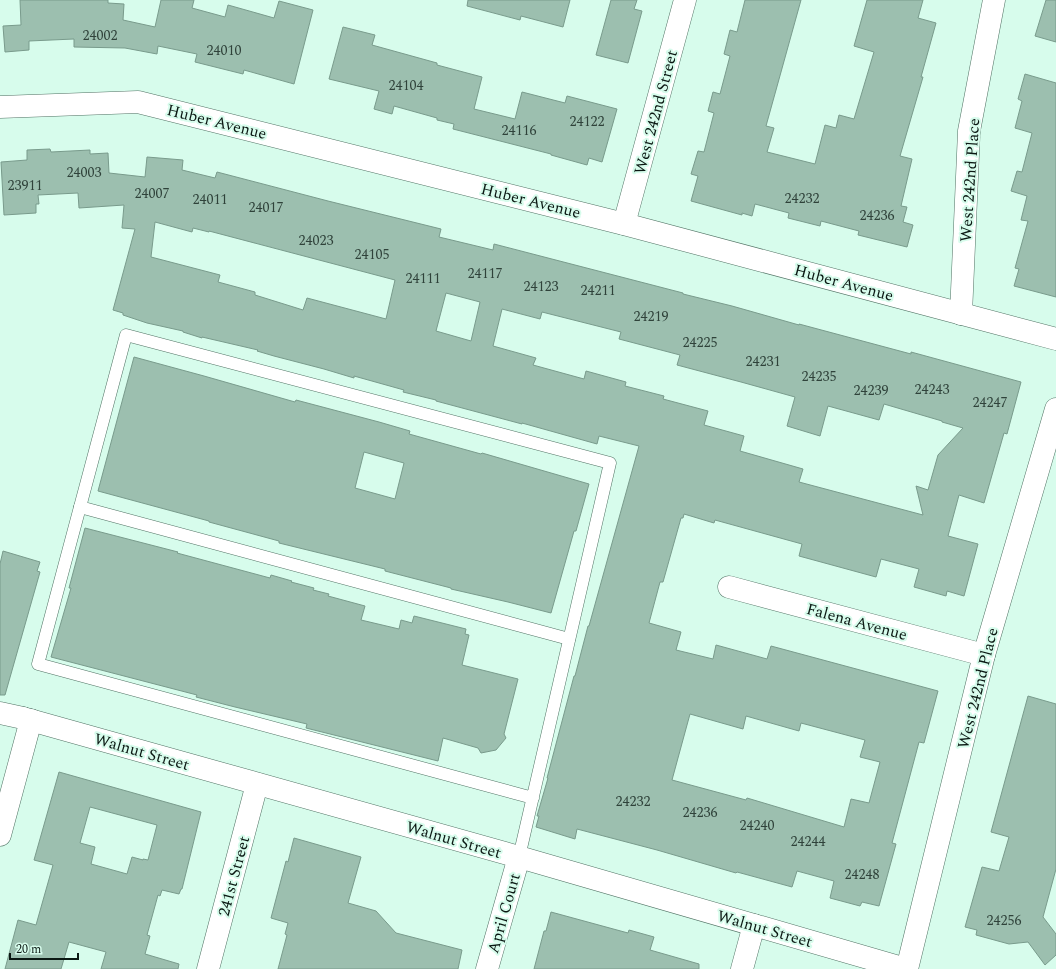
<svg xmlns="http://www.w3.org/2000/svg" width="1056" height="969" font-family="Spectral,serif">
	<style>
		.building { fill: #9cbfaf; stroke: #799b8c; fill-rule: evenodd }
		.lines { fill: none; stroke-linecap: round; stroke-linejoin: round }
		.service-casing { stroke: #527365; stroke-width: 13 }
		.minor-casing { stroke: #527365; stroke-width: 23 }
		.tertiary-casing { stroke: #527365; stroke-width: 23 }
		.service { stroke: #fff; stroke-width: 12 }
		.minor { stroke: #fff; stroke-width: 22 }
		.tertiary { stroke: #fff; stroke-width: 22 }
		.labels { text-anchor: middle; stroke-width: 4; stroke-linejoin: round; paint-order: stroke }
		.number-label { font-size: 14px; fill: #2f423a }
		.street-label { font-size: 16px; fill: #0b1813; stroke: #d7fcec }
	</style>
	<rect width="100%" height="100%" fill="#d7fcec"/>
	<g class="building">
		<polygon points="20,0 108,0 108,3 124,4 123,20 155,27 161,0 194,0 192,8 225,17 228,5 274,18 279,1 313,10 294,84 244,70 243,74 195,62 197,54 158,46 157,54 125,48 74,47 74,39 29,41 29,50 5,52 3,26 21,25"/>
		<polygon points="468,0 570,0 563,27 521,16 520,20 467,6"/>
		<polygon points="611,0 637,0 634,9 642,11 628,63 596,55"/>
		<polygon points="745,0 801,0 766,126 774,128 767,152 815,164 825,125 836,128 839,115 854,119 874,52 854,46 867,0 923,0 918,18 936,23 921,77 923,77 900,156 912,159 901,206 907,207 903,222 913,225 907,247 858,235 859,231 821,221 820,226 788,218 789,213 755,204 752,216 742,213 742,215 691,201 698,176 691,174 698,151 704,152 714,113 708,111 713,92 720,94 730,56 724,54 730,30 737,32"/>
		<polygon points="1046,0 1056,0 1056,42 1035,36"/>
		<polygon points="343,27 375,35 372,45 437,63 437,65 482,77 474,109 515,119 522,92 565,103 567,96 617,109 602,162 589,158 587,165 551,155 551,154 453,129 454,124 437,120 437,118 394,106 392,114 374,109 379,91 329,79"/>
		<polygon points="1025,74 1056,83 1056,297 1014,286 1019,269 1015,268 1028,221 1021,220 1027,196 1011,191 1017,171 1022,172 1032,133 1015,128 1022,101 1018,99"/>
		<path d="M50,149L51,152L90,150V154L108,153L109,173L145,177L147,157L183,160L182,170L215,178L217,172L328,201L441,229L439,237L493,250L494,244L683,293V294L732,306L799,325V324L911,354V352L1021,382L1007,434L1004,433L984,503L959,495L948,536L978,544L964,596L947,591L946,596L914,587L919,569L881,559L876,577L799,556L802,544L715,520L714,523L684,514L683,518H681L663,582H660L649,623L681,632L676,650L713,659L716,645L767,659L771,646L938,691L924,743L919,742L892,843L896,844L879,906L862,902L860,906L830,898L834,881L797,871L792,887L737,872L736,873L657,850L577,829L575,839L536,827L539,816H537L548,778H547L574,676H575L588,626H589L639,446L599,436L597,444L522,423V424L436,401V400L403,392L404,390L354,376V378L324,369L274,356L257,351L258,350L202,337V338L183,332V331L147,323L123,315V313L113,310L135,229L122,228L124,205L79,208L78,193L38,195L39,204H36V213L4,215L1,162L27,160V150ZM155,222L192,232L193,228L209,232V231L395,280L386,319L307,298L303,310L255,295V292L218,282L220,275L151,257ZM446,293L480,302L471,341L436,331ZM502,309L540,319L542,312L621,332L619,339L680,355L677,365L741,382L795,397L787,426L820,436L828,406L879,420L884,404L942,421V422L963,428L938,455L928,490L916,486L923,515L799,482L803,469L740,451L744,436L704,425L708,411L663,399L664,396L625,386L626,382L586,371L584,379L533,365L536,358L493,346ZM690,714L743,729L746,716L799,731L801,723L865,740L860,757L880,762L869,803L851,799L844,827L747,798L746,800L672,780Z"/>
		<path d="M134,357L204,376L295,402L296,400L379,422L410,431L409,434L481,454L482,453L589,484L576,531H574L551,613L508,602L451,589V588L385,571V569L279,543V541L209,522V521L98,491ZM364,452L404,463L395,499L355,488Z"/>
		<polygon points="85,528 178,552 177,553 270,578 271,575 292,581 291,582 314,588 313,590 329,594 328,596 365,606 361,620 399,629 401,620 412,623 414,616 466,629 465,634 469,635 462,665 518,679 504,734 506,738 496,750 481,753 478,748 443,738 438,761 306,728 307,724 235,707 196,697 197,695 51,657 71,588 69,588"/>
		<polygon points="3,551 40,562 37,571 40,572 5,695 0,695 0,564"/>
		<polygon points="1028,696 1056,704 1056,869 1043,917 1056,934 1056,955 1045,965 1028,942 1009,944 976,935 977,930 965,927 982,867 999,871 1009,837 991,832"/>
		<path d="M59,772L201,812L182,889H181L179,894L162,890L160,896L158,895L147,935L150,936L145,954L179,964L178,969H101L106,952L69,942L61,969H5L18,920L36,925L53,865L34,860ZM90,807L157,825L148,860L143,859V860L132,857L127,874L91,864L95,847L80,843Z"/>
		<polygon points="294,838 361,857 348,903 376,911 396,933 462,950 458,969 278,969 287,935 285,934 288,923 271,918 286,861 288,862"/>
		<polygon points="551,912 628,933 629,930 654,937 650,950 699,964 699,969 534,969 544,931 546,931"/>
	</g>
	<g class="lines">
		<defs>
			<g id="service">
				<polyline points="80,507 569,639"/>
				<polyline points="519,857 610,463 126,335 38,664 533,798"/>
			</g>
			<g id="minor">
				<polyline points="0,107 138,102 624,224 1056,339"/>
				<polyline points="624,224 685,0"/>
				<polyline points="729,587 984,655"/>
				<polyline points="23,718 519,857 906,969"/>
				<polyline points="0,835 31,720"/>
				<polyline points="208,969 257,784"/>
				<polyline points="487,969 519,857"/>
				<polyline points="742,969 754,925"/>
				<polyline points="907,969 984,655 1056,409"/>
			</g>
			<g id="tertiary">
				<polyline points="961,314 969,131 994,0"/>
				<polyline points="0,713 23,718"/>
			</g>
		</defs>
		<use href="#service" class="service-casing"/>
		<use href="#minor" class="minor-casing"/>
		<use href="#tertiary" class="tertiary-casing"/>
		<use href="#service" class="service"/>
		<use href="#minor" class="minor"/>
		<use href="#tertiary" class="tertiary"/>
	</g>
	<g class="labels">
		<g class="number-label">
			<text x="100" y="40">24002</text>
			<text x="224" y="55">24010</text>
			<text x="406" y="90">24104</text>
			<text x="587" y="126">24122</text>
			<text x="519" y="135">24116</text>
			<text x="84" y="177">24003</text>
			<text x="25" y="190">23911</text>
			<text x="152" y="198">24007</text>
			<text x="802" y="203">24232</text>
			<text x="210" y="204">24011</text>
			<text x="266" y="212">24017</text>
			<text x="877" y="220">24236</text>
			<text x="316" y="245">24023</text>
			<text x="372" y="259">24105</text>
			<text x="485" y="278">24117</text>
			<text x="423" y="283">24111</text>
			<text x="541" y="291">24123</text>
			<text x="598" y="295">24211</text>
			<text x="651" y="321">24219</text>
			<text x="700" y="347">24225</text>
			<text x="763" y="366">24231</text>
			<text x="819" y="381">24235</text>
			<text x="932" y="394">24243</text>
			<text x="871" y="395">24239</text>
			<text x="990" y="407">24247</text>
			<text x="633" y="806">24232</text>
			<text x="700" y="817">24236</text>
			<text x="757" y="830">24240</text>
			<text x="808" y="846">24244</text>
			<text x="862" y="879">24248</text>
			<text x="1004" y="925">24256</text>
		</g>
		<g class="street-label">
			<text transform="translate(655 112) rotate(-75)" y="6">West 242nd Street</text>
			<text transform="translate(217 121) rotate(14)" y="6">Huber Avenue</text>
			<text transform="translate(969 180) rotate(-86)" y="6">West 242nd Place</text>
			<text transform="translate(531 200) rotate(14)" y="6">Huber Avenue</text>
			<text transform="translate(844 282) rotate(15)" y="6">Huber Avenue</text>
			<text transform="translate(857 621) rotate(15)" y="6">Falena Avenue</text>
			<text transform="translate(977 688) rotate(-76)" y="6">West 242nd Place</text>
			<text transform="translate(142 751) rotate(16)" y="6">Walnut Street</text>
			<text transform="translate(454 839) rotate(16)" y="6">Walnut Street</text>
			<text transform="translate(233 876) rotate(-75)" y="6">241st Street</text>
			<text transform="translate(503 913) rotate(-74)" y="6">April Court</text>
			<text transform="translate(765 928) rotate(16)" y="6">Walnut Street</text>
		</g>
	</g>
	<path d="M10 953v6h68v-6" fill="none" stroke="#0b1813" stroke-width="2"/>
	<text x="16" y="953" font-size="12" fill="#0b1813" stroke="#d7fcec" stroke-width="3" paint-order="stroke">20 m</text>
</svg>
